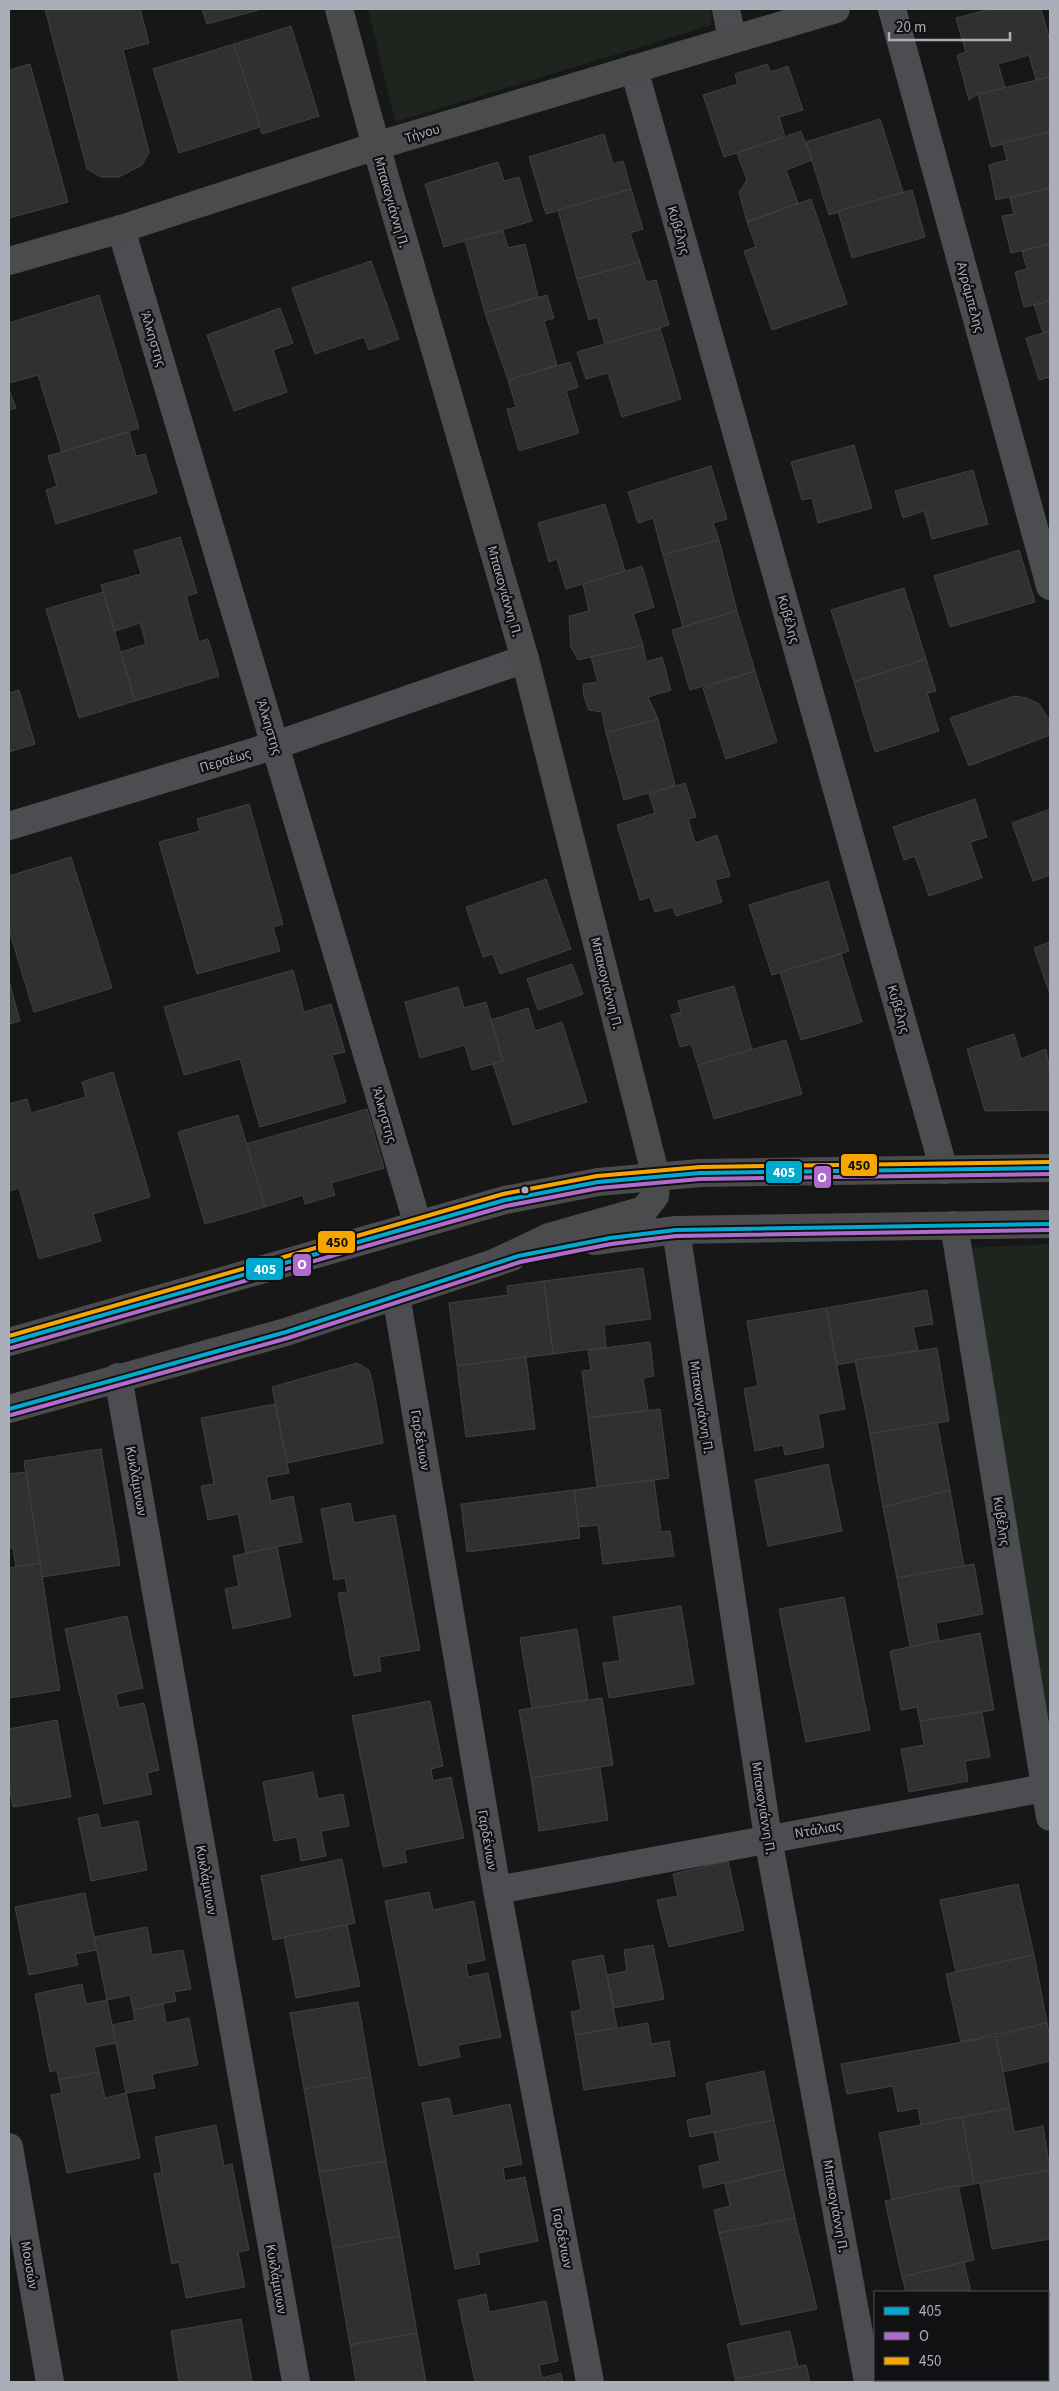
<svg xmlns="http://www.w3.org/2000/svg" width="1059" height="2391" font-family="'Source Sans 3',sans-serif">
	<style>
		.green { fill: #1e241e }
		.building { fill: #303031; stroke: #3f4143 }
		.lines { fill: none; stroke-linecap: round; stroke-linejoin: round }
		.street { stroke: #4c4d50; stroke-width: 28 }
		.secondary { stroke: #4b4b4e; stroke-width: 28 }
		.bus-1-casing { stroke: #111113; stroke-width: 8 }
		.bus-2-casing { stroke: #111113; stroke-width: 8 }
		.bus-3-casing { stroke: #111113; stroke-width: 8 }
		.bus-1 { stroke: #00a9ce; stroke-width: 4 }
		.bus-2 { stroke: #b06ccc; stroke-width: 4 }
		.bus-3 { stroke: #f7a600; stroke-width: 4 }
		.bus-dot { fill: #a9aeb8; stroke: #111113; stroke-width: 2 }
		.labels { text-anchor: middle; stroke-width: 4.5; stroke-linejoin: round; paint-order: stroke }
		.street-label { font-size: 14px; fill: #a9aeb8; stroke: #111113 }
		.line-badge { stroke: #111113; stroke-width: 2 }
		.badge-label { font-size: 14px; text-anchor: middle; font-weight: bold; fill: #fff }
		.pale-badge-label { font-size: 14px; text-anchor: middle; font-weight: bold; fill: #111 }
	</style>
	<rect width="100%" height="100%" fill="#171717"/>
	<g class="green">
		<polygon points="368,9 710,9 712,25 395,122"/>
		<polygon points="1050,1244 1050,1758 964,1248"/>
	</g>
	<g class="building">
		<polygon points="45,9 140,9 149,43 123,50 149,152 142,165 119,177 101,177 87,169"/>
		<polygon points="202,9 262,9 207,24"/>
		<polygon points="991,9 1041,9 1050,41 1050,77 1036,80 1029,55 998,64 1005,88 978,94 969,100 957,55 966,52 956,18"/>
		<polygon points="291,26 319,116 262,134 234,44"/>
		<polygon points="234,44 260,127 179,153 153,69"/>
		<polygon points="30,64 68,202 9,218 9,70"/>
		<polygon points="767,64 771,72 788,66 803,110 779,117 785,137 724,157 703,95 738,84 735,74"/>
		<polygon points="1050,77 1050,132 991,147 978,94"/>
		<polygon points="880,119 903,192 829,215 806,142"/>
		<polygon points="801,131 812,160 786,170 798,203 747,222 739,192 747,180 737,153"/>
		<polygon points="1050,132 1050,188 996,200 989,165 1007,160 1003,143"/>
		<polygon points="604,134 613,164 623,161 631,189 546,214 529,157"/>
		<polygon points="498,162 504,181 519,177 532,221 444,247 425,184"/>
		<polygon points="1050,188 1050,244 1011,253 1002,216 1014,214 1010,198"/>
		<polygon points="631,189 643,229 630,233 640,262 577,279 558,210"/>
		<polygon points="912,190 925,237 852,258 838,211"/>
		<polygon points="811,199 847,304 772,330 744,251 756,247 747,222"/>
		<polygon points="503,231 508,248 525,244 538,297 485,313 465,240"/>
		<polygon points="1050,244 1050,301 1024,307 1015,272 1027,269 1022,251"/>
		<polygon points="371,261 399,339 369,350 364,337 315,354 292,288"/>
		<polygon points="640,262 646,282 656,280 669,325 605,344 597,317 589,320 577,279"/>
		<polygon points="99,295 139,428 62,452 38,375 9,383 9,323"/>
		<polygon points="547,295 554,318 544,321 557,365 508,380 485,313"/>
		<polygon points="1050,301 1050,331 1043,333 1034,305"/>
		<polygon points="280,308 293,343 273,350 287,392 234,411 207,335"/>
		<polygon points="660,328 681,399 622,417 608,373 586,379 577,352"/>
		<polygon points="1050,331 1050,377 1039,380 1026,338"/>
		<polygon points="570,362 578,387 566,391 579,433 519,451 507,409 516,407 508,380"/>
		<polygon points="9,389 16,408 9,410"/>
		<polygon points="129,432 136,456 145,454 157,493 56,524 46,490 57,486 48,456"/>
		<polygon points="854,445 872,508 818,523 812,498 802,500 791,462"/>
		<polygon points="711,466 727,519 713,523 719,540 663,555 653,518 638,523 628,492"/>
		<polygon points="973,470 988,524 932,539 924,511 903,518 895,491"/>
		<polygon points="605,504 625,571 566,589 557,559 549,562 538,523"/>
		<polygon points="180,537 197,593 186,596 199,642 208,639 219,676 135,701 121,652 146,644 140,623 115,631 101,585 141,574 134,551"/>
		<polygon points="719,540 737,611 683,627 663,555"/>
		<polygon points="1019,550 1035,602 950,627 934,576"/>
		<polygon points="642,566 654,607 633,614 643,645 578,660 571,647 569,616 589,611 583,584"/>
		<polygon points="904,588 926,659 854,682 831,610"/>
		<polygon points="103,592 135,701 79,718 46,609"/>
		<polygon points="737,611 755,671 690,690 672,630"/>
		<polygon points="643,645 646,662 662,657 671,690 648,697 658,719 606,733 602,712 589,710 584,697 583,684 598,682 591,657"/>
		<polygon points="926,659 936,691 927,693 939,731 875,752 854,682"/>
		<polygon points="755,671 777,742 726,759 703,688"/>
		<polygon points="19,690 35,744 9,752 9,693"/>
		<polygon points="1014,696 1027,698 1039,704 1050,721 1050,735 969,766 950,718"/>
		<polygon points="658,719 675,785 624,800 606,733"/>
		<polygon points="685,783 696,817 688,819 695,843 717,835 730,876 715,880 722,902 676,916 673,907 655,912 650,897 640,900 617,825 655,813 649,794"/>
		<polygon points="975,799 987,837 970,842 982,878 929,896 915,856 904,860 893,827"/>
		<polygon points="249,804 283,924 273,927 280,951 197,974 159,842 200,831 197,819"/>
		<polygon points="1050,809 1050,875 1033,881 1012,823"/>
		<polygon points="71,857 112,988 34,1012 9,930 9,876"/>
		<polygon points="546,879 571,949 500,974 493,954 483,957 466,907"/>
		<polygon points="828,881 849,951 772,975 749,905"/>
		<polygon points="1050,942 1050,994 1034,948"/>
		<polygon points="841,954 862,1022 801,1040 780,972"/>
		<polygon points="572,964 583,994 538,1010 527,979"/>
		<polygon points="293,970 304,1012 331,1004 345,1052 332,1055 346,1102 260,1127 240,1059 184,1075 164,1007"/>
		<polygon points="9,981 20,1021 9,1024"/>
		<polygon points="734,986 752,1050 698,1065 691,1044 680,1047 671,1015 681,1012 678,1001"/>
		<polygon points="458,987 464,1008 486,1002 503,1061 472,1070 465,1045 420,1058 405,1002"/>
		<polygon points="528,1008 535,1031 562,1022 587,1102 513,1125 493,1064 503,1061 491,1020"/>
		<polygon points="1014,1034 1021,1059 1046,1049 1050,1070 1050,1110 985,1111 967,1049"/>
		<polygon points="786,1040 802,1094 714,1119 698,1065"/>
		<polygon points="113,1072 150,1197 93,1214 101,1241 39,1259 19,1188 9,1191 9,1104 27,1099 31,1113 86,1097 82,1082"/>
		<polygon points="367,1109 384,1168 331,1183 335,1195 305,1204 303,1195 265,1207 246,1144"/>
		<polygon points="238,1115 265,1207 205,1224 178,1132"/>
		<polygon points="643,1268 651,1319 604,1325 606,1347 553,1354 544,1281"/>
		<polygon points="544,1281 553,1354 457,1366 449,1303 508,1295 507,1286"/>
		<polygon points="927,1290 933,1324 913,1327 918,1350 837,1365 826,1308"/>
		<polygon points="826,1308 845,1409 818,1414 824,1447 785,1455 783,1445 755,1451 744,1389 758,1386 747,1321"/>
		<polygon points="650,1342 654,1376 643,1378 648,1410 588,1418 582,1371 591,1370 588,1350"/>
		<polygon points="937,1348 949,1421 870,1434 855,1360"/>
		<polygon points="526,1357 535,1429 466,1437 457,1366"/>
		<polygon points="357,1363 369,1370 373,1385 383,1443 287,1463 272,1387"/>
		<polygon points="275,1404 289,1473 266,1477 271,1501 293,1496 302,1542 246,1553 238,1514 208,1520 201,1486 214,1484 201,1418"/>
		<polygon points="660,1409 669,1478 597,1487 588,1418"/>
		<polygon points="937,1422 950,1490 883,1507 870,1434"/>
		<polygon points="101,1449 120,1565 42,1577 24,1461"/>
		<polygon points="828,1464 842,1531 768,1546 755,1480"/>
		<polygon points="26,1472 40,1563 16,1567 13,1548 9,1548 9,1474"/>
		<polygon points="654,1480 661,1532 670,1531 674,1556 603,1564 598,1525 579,1527 574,1490"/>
		<polygon points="574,1490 580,1538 467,1552 461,1504"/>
		<polygon points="950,1490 964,1566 897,1578 883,1507"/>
		<polygon points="350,1503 354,1523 395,1515 420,1650 379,1657 381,1671 354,1676 338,1593 348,1592 345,1578 334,1580 321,1509"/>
		<polygon points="277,1547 291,1617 233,1629 225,1589 239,1586 233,1556"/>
		<polygon points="40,1563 60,1690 9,1698 9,1568"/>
		<polygon points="974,1564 983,1614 936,1623 939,1641 910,1647 897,1578"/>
		<polygon points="844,1597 870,1730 806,1742 779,1609"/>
		<polygon points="681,1606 694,1684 609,1698 603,1663 620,1661 613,1617"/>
		<polygon points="127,1616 143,1688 116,1694 119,1708 144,1703 159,1770 147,1773 152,1794 104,1804 65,1629"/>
		<polygon points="577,1629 588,1699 532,1709 520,1638"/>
		<polygon points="980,1633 994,1710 920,1721 917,1707 901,1710 890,1651"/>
		<polygon points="602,1698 613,1765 531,1778 519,1710"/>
		<polygon points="430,1701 443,1766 431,1769 433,1781 451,1777 464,1838 404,1850 407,1862 383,1867 352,1716"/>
		<polygon points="982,1712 990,1757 965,1761 968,1781 909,1792 901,1749 924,1745 920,1721"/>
		<polygon points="57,1720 71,1797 13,1807 9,1785 9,1729"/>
		<polygon points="600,1767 608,1820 539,1831 531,1778"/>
		<polygon points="313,1772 318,1799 343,1794 349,1826 321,1831 326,1856 301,1861 297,1837 274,1841 263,1782"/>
		<polygon points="98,1814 101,1828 138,1821 147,1870 91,1881 78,1818"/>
		<polygon points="342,1859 355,1923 273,1940 261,1876"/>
		<polygon points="728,1861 744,1930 669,1947 657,1900 678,1896 673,1874"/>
		<polygon points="1018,1884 1034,1955 956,1972 940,1900"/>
		<polygon points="429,1892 433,1910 474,1901 485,1960 466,1964 468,1977 488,1973 501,2037 458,2045 460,2057 419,2066 385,1901"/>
		<polygon points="85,1893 97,1950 75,1954 78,1965 29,1975 15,1907"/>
		<polygon points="347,1925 360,1986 296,1998 284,1937"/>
		<polygon points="147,1927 152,1955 183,1950 191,1989 174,1992 176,2001 133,2010 130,1995 107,2000 94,1937"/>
		<polygon points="653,1945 664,1999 614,2008 607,1975 627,1971 624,1950"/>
		<polygon points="603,1955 617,2027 575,2035 571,2012 581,2010 572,1961"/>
		<polygon points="1034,1955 1047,2023 961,2042 946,1974"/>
		<polygon points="82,1984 86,2004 107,2000 116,2043 94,2047 99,2072 59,2080 57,2070 50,2072 35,1994"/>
		<polygon points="358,2002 371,2077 304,2089 290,2013"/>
		<polygon points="163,2004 166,2023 189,2018 198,2065 152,2074 155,2088 126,2093 112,2025 135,2020 133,2010"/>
		<polygon points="648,2023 651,2044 669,2041 675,2076 584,2090 575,2035"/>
		<polygon points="1047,2023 1050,2036 1050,2061 1003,2072 996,2036"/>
		<polygon points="996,2036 1010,2108 921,2125 918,2108 898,2112 893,2086 847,2094 841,2064"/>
		<polygon points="764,2071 774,2120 690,2137 687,2120 712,2115 706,2083"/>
		<polygon points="99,2072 105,2098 126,2093 140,2158 67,2173 51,2095 62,2093 59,2080"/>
		<polygon points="371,2077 386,2161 319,2172 304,2089"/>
		<polygon points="449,2098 453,2116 510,2104 522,2164 503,2168 505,2181 525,2177 538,2241 478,2253 480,2264 455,2269 422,2103"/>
		<polygon points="1010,2108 1014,2132 1043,2126 1050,2170 974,2184 962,2117"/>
		<polygon points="962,2117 974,2184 892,2200 879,2133"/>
		<polygon points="774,2120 784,2169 703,2188 699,2166 720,2161 714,2132"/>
		<polygon points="216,2125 224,2166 232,2164 249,2250 238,2252 245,2287 186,2298 179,2262 172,2264 154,2174 162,2173 155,2137"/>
		<polygon points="386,2161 400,2236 333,2248 319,2172"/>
		<polygon points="784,2169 795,2218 719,2233 714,2210 730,2206 725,2184"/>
		<polygon points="1050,2170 1050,2239 992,2249 980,2183"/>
		<polygon points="958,2185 974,2260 902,2277 885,2201"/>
		<polygon points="795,2218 817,2309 741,2325 719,2233"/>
		<polygon points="400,2236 417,2333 350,2345 333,2248"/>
		<polygon points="964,2262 971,2292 906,2292 902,2277"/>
		<polygon points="486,2294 489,2312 546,2301 558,2361 539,2365 542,2378 561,2373 563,2382 475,2382 458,2300"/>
		<polygon points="241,2319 252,2382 179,2382 171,2331"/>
		<polygon points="790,2331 798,2367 735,2379 727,2344"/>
		<polygon points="417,2333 426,2382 356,2382 350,2345"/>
		<polygon points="806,2365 810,2382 736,2382 735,2379"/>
		<rect x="927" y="2380" width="71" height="2"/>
	</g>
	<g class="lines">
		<g class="street">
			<polyline points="726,9 732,39"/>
			<polyline points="892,9 1050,586"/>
			<polyline points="634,69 944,1170"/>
			<polyline points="121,229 418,1225"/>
			<polyline points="9,826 276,745 525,659"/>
			<polyline points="954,1225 1050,1817"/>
			<polyline points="676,1230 768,1838 868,2382"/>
			<polyline points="396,1295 497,1890 590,2382"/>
			<polyline points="118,1377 296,2382"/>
			<polyline points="497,1890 1050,1787"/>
			<polyline points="9,2147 50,2382"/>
		</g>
		<g class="secondary">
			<polyline points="339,9 376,146 525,659 656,1177 655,1196 644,1210 549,1237 494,1263"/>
			<polyline points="9,261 121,229 376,146 836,9"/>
			<polyline points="594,1241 676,1230 1050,1224"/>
			<polyline points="9,1342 505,1200 598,1182 700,1173 1050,1168"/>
			<polyline points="9,1409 286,1332 512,1257"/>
		</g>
		<defs>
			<g id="bus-1">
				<polyline points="9,1342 505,1200 598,1182 700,1173 1050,1168"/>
				<polyline points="9,1409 286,1332 518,1256 610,1238 676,1230 1050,1224"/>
			</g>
			<g id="bus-2">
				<polyline points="11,1348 506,1206 599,1188 700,1179 1050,1174"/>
				<polyline points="11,1415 288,1338 520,1262 611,1244 676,1236 1050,1230"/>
			</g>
			<polyline id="bus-3" points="9,1336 503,1194 597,1176 700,1167 1050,1162"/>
		</defs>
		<use href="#bus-1" class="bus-1-casing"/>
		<use href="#bus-2" class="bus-2-casing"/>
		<use href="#bus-3" class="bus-3-casing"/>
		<use href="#bus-1" class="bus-1"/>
		<use href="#bus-2" class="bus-2"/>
		<use href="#bus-3" class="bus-3"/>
	</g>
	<circle class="bus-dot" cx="525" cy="1190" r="4.5"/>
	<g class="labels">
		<g class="street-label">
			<text transform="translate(422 133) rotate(-17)" y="5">Τήνου</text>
			<text transform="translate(392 202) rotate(74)" y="5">Μπακογιάννη Π.</text>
			<text transform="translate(679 230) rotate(74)" y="5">Κυβέλης</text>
			<text transform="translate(971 297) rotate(75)" y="5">Αγράμπελης</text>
			<text transform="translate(154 339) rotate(73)" y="5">Άλκηστης</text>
			<text transform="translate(505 591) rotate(74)" y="5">Μπακογιάννη Π.</text>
			<text transform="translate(789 619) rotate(74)" y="5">Κυβέλης</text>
			<text transform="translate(270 727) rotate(73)" y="5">Άλκηστης</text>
			<text transform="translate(225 760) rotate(-17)" y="5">Περσέως</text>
			<text transform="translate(607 983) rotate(76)" y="5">Μπακογιάννη Π.</text>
			<text transform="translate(899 1009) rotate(74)" y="5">Κυβέλης</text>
			<text transform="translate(385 1115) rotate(74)" y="5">Άλκηστης</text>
			<text transform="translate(702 1407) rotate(81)" y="5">Μπακογιάννη Π.</text>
			<text transform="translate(421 1440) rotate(80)" y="5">Γαρδένιων</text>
			<text transform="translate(137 1481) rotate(80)" y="5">Κυκλάμινων</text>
			<text transform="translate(1002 1521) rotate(81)" y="5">Κυβέλης</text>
			<text transform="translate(764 1808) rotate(81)" y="5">Μπακογιάννη Π.</text>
			<text transform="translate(818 1829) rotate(-10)" y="5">Ντάλιας</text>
			<text transform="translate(488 1840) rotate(80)" y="5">Γαρδένιων</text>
			<text transform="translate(207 1880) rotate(80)" y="5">Κυκλάμινων</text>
			<text transform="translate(836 2206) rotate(80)" y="5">Μπακογιάννη Π.</text>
			<text transform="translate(563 2238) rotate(79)" y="5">Γαρδένιων</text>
			<text transform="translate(30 2265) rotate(80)" y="5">Μουσών</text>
			<text transform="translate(277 2279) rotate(80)" y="5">Κυκλάμινων</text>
		</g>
	</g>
	<g class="line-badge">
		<rect x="840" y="1153" width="38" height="24" rx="5" fill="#f7a600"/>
		<rect x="765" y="1160" width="38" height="24" rx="5" fill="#00a9ce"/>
		<rect x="813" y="1165" width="19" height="24" rx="5" fill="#b06ccc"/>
		<rect x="317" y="1230" width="39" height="24" rx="5" fill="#f7a600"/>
		<rect x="292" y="1253" width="20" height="24" rx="5" fill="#b06ccc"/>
		<rect x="245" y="1257" width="39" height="24" rx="5" fill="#00a9ce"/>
	</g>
	<g class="badge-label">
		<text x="784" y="1177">405</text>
		<text x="822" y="1182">Ο</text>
		<text x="302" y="1269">Ο</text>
		<text x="265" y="1274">405</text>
	</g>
	<g class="pale-badge-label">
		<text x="859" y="1170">450</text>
		<text x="337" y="1247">450</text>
	</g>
	<rect width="1059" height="2391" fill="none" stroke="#a9aeb8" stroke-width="20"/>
	<rect x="874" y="2291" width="175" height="90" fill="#111113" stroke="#4e5055"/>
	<rect x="884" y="2307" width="25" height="8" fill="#00a9ce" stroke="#4e5055"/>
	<text x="919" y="2316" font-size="15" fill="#a9aeb8">405</text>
	<rect x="884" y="2332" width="25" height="8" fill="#b06ccc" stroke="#4e5055"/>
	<text x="919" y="2341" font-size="15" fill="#a9aeb8">Ο</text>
	<rect x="884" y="2357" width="25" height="8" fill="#f7a600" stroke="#4e5055"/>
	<text x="919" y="2366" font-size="15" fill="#a9aeb8">450</text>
	<path d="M889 32v8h121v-8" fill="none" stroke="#a9aeb8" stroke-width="2.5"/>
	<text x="896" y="32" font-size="15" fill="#a9aeb8" stroke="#111113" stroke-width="4" paint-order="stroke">20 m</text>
</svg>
